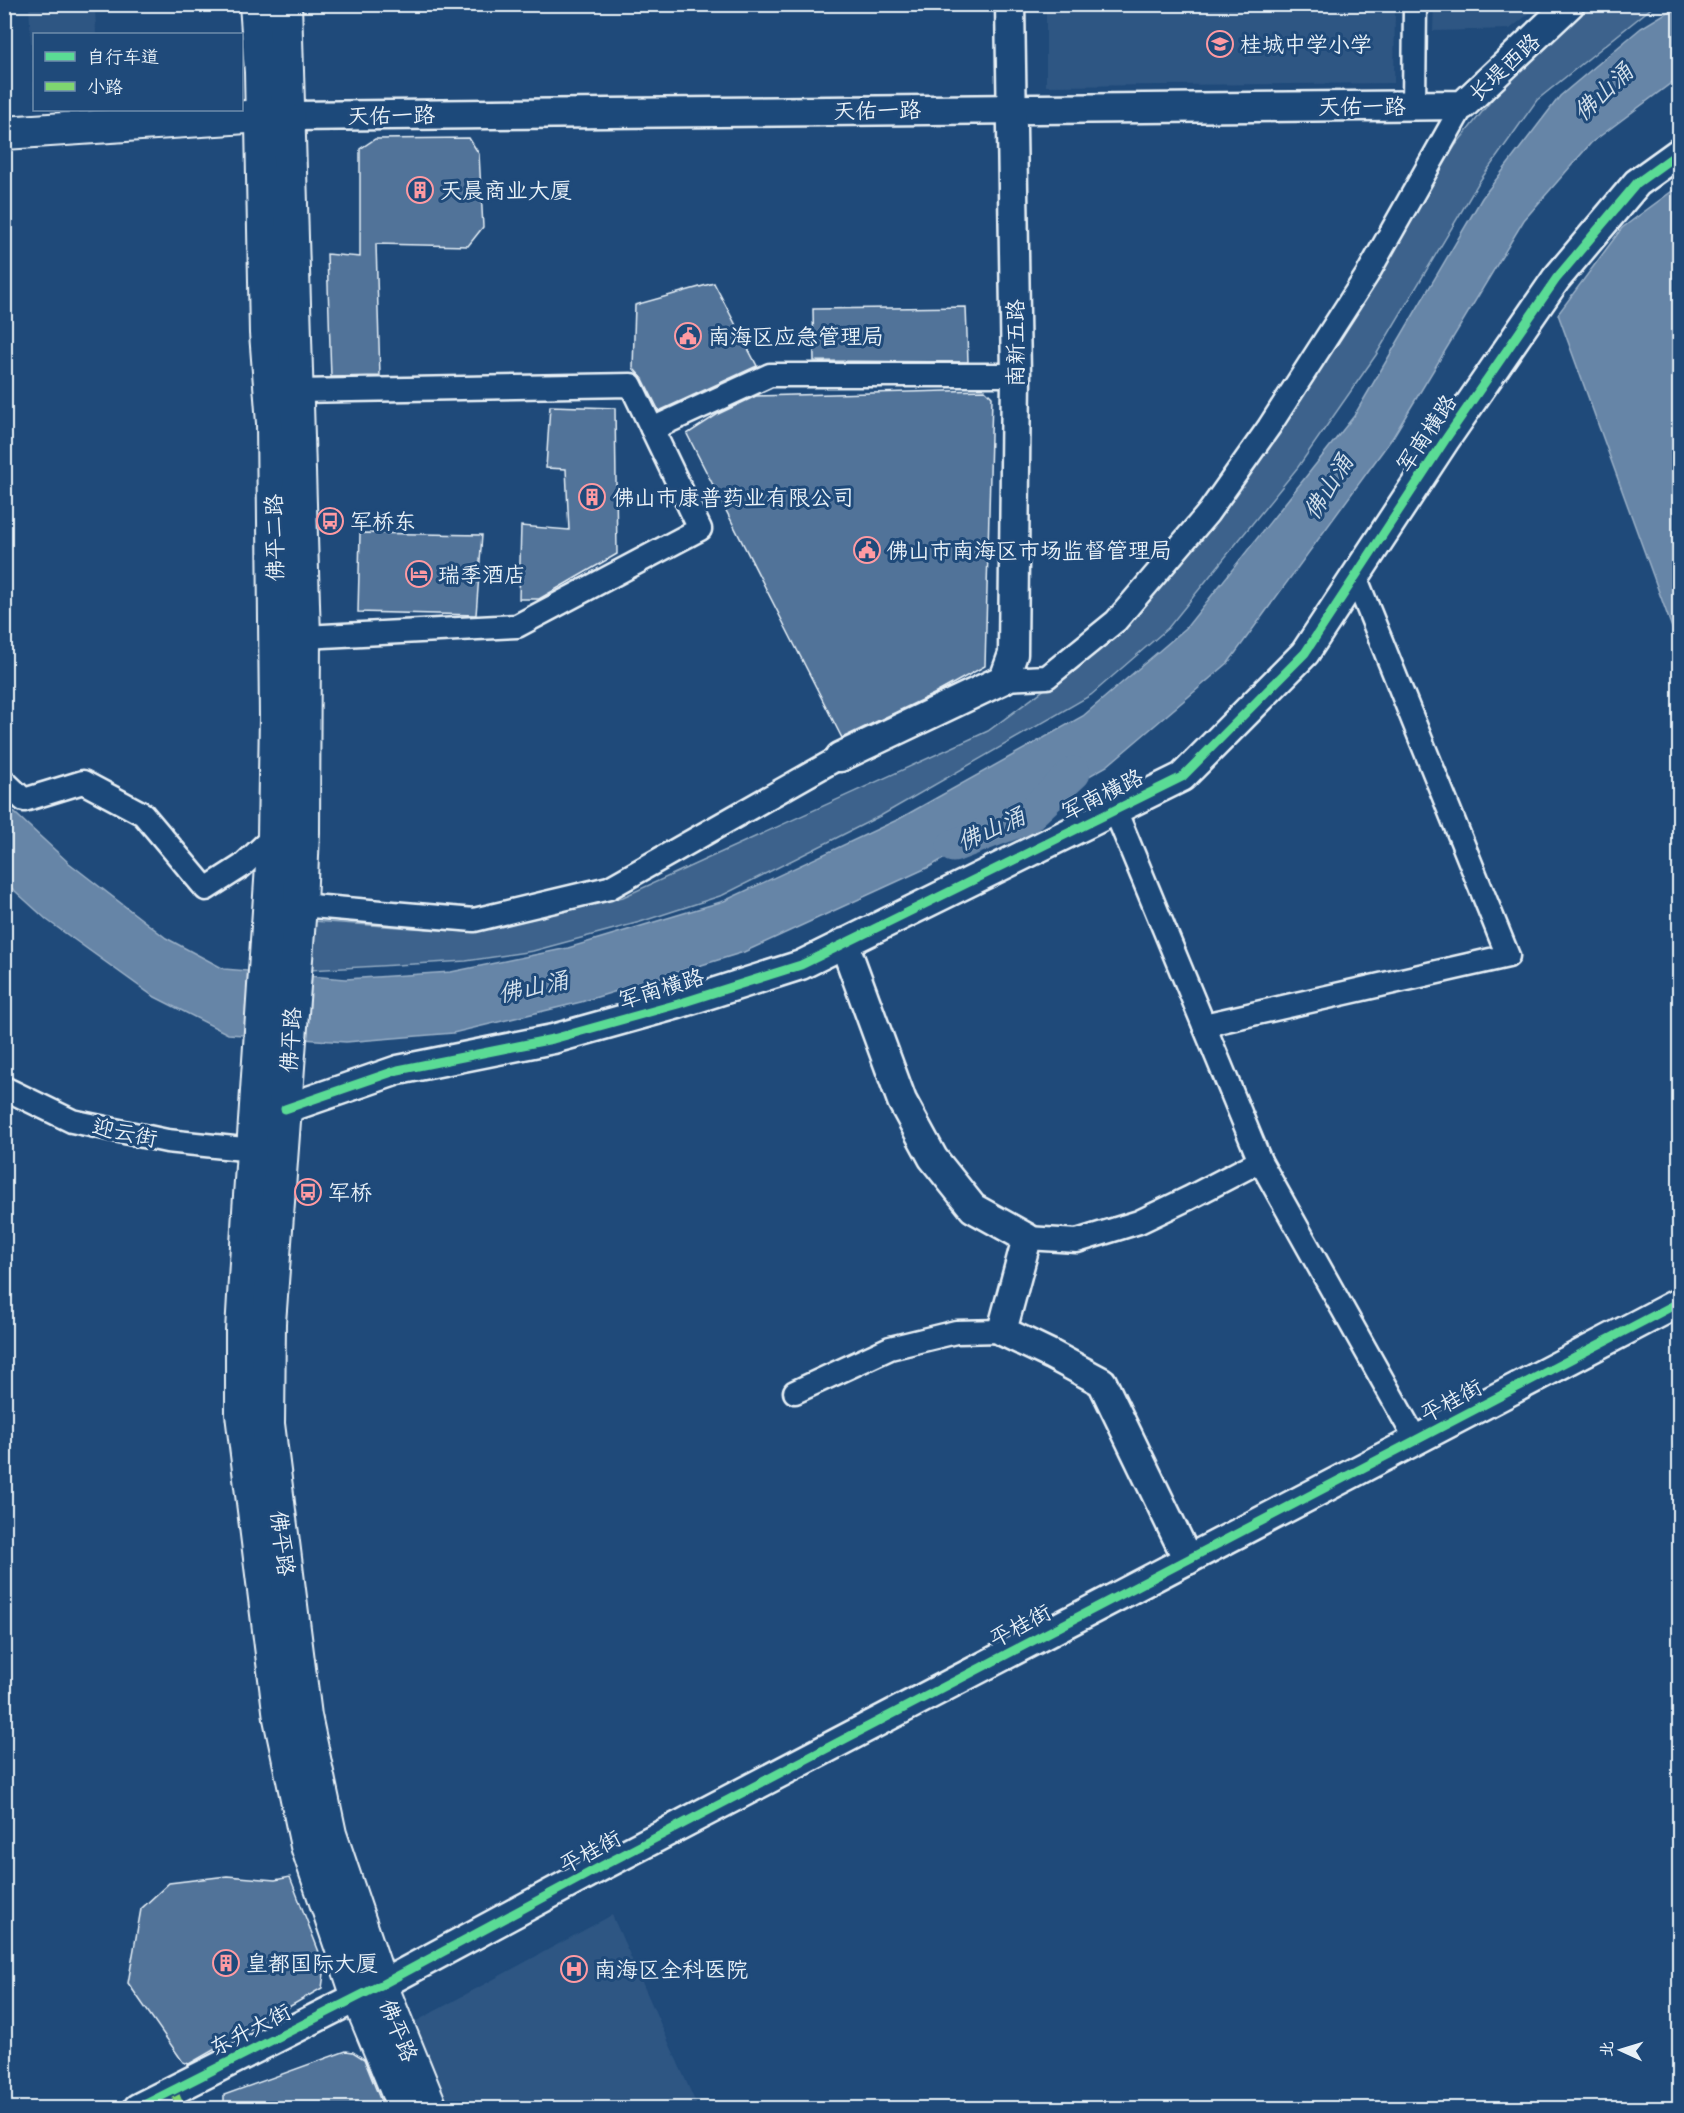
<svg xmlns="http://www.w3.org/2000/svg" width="1684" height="2113" font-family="Mynerve,'LXGW WenKai TC',sans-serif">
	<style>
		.built { fill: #2e5683 }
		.green { fill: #3c628c; stroke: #92aac2; stroke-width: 1.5 }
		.water { fill: #6685a7; stroke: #9ab0c7; stroke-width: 1.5 }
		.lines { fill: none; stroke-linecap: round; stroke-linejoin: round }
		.river { stroke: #6685a7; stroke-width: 33 }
		.building { fill: #517399; stroke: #e8f1f8; stroke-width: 1.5 }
		.minor-casing { stroke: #e8f1f8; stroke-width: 27 }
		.tertiary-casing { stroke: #e8f1f8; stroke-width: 33 }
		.secondary-casing { stroke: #e8f1f8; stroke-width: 36 }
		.minor { stroke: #1f4a7a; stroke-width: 22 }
		.tertiary { stroke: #1f4a7a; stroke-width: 28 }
		.secondary { stroke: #1f4a7a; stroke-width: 32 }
		.quiet { stroke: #7fd670; stroke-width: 8; stroke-dasharray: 15 8; stroke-linecap: butt }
		.cycleway-casing { stroke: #1f4a7a; stroke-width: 13 }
		.cycleway { stroke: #5adb95; stroke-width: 9 }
		.labels { text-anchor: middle; stroke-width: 6; stroke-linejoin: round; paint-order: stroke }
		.poi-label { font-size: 22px; fill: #e8f1f8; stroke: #1f4a7a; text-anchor: start }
		.street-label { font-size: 22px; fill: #e8f1f8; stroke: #1f4a7a }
		.water-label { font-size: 24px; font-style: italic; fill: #d4e1ec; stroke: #1f4a7a }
	</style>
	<rect width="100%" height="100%" fill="#1f4a7a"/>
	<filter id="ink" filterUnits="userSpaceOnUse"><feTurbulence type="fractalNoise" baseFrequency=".0167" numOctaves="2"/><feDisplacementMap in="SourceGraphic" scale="12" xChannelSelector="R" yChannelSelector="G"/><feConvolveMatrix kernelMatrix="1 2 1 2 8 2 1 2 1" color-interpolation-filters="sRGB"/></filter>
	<g filter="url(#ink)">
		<g class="built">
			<polygon points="29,5 95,5 96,34 34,34 34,99"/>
			<polygon points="1046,5 1395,5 1394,83 1046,86"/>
			<polygon points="1434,5 1434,4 1540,5 1510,29 1433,31"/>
			<polygon points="612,1915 698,2108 450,2108 413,2023"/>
		</g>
		<polygon class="green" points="1590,5 1655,5 1537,100 1479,182 1376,355 1298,467 1168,628 1091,695 882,815 723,895 640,922 533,951 466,961 309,970 313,921 470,932 623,897 988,731 1125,630 1241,487 1339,340 1455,146 1506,82"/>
		<g class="water">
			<polygon points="1679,5 1679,77 1591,143 1524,220 1393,437 1228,663 1107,766 929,867 744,952 581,1002 453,1033 346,1042 228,1034 153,996 47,920 5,882 4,803 69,863 166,938 224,969 346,979 451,972 568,948 724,901 897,820 1083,716 1186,628 1354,416 1482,198 1560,96 1641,28"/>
			<polygon points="1679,186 1679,647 1558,314 1622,228"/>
		</g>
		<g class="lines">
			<polyline class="river" points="953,846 1026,818 1074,773"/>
		</g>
		<g class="building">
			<polygon points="469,138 479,154 483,227 468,246 376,244 380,376 331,377 327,254 360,257 360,149 375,139"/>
			<polygon points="714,283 757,366 659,411 643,379 633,368 635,305"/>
			<polygon points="966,307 968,362 814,361 813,309"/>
			<polygon points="985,390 992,397 985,666 936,693 842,738 687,434 718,414 756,396"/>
			<polygon points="550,406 615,408 617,554 539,599 519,599 521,526 569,530 566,469 546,468"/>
			<polygon points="360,533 482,535 476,615 358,612"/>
			<polygon points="227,1876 275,1880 290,1877 319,1952 324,1974 322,1988 189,2064 183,2062 128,1983 141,1909 169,1883"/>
			<polygon points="346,2051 353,2052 364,2059 384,2109 224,2109 224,2095"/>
		</g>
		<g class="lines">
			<defs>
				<g id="minor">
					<polyline points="1414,105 1415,4"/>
					<polyline points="297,391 631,385 700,529 517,626 304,637"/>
					<polyline points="652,429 770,375 1016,375"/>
					<polyline points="1004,679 1047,677 1116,621 1208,513 1269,427 1367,275 1463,105"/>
					<polyline points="4,781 24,800 83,782 143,814 206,889 242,866 274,836"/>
					<polyline points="1115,810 1260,1161 1416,1440"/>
					<polyline points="300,905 474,920 609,888 840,757"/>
					<polyline points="1204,1025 1508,956 1355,576"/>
					<polyline points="4,1088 72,1121 167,1141 253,1150"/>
					<polyline points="1027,1238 1077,1241 1139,1222 1189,1198 1260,1161"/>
					<polyline points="795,1392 890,1348 956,1332 1002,1331"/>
				</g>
				<g id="tertiary">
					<polyline points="290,116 1463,105 1570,4"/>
					<polyline points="840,757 1004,679 1013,654 1016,375 1010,4"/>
					<polyline points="844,943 902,1101 933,1158 973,1208 1027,1238 1002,1331 1052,1355 1102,1382 1188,1560"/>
					<polyline points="285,1109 398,1070 553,1039 678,1004 801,965 1182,777 1305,653 1445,440 1556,279 1637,183 1680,152"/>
					<polyline points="138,2108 381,1985 602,1866 1680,1302"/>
				</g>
				<g id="secondary">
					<polyline points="256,4 261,72 266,333 273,423 276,717 274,836 249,1211 242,1331 242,1414 280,1718 307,1846 358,1997 404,2108"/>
					<polyline points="285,4 304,637 303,832 300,905 269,1323 268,1424 305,1716 330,1834 381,1985 431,2108"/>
					<polyline points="4,133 262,116 283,116"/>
				</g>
			</defs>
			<use href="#minor" class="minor-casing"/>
			<use href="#tertiary" class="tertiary-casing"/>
			<use href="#secondary" class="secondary-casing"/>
			<use href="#minor" class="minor"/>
			<use href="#tertiary" class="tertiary"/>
			<use href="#secondary" class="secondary"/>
			<polyline class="quiet" points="173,2089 181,2108"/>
			<defs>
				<g id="cycleway">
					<polyline points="285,1109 398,1070 553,1039 678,1004 801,965 1182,777 1305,653 1445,440 1556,279 1637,183 1680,152"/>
					<polyline points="138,2108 381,1985 602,1866 1680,1302"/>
				</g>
			</defs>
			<use href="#cycleway" class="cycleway-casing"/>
			<use href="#cycleway" class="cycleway"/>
		</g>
	</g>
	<defs>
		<symbol id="school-ring" viewBox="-11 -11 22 22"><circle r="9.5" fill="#1f4a7a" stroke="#ff9aa2" stroke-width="1.5"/><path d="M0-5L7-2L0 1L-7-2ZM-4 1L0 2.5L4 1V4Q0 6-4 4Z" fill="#ff9aa2"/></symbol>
		<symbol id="building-ring" viewBox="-11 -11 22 22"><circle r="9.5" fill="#1f4a7a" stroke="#ff9aa2" stroke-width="1.5"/><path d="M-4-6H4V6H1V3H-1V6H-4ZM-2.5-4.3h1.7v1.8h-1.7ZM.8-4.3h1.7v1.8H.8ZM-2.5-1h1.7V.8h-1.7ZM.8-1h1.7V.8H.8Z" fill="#ff9aa2"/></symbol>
		<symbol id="civic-ring" viewBox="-11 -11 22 22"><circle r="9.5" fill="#1f4a7a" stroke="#ff9aa2" stroke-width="1.5"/><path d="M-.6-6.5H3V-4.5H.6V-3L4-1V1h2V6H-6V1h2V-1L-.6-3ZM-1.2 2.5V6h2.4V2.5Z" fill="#ff9aa2"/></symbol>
		<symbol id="bus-ring" viewBox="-11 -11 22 22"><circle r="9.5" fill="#1f4a7a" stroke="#ff9aa2" stroke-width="1.5"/><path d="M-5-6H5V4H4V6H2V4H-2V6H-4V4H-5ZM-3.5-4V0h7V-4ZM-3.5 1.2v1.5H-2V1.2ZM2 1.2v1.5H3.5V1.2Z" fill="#ff9aa2"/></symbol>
		<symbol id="hotel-ring" viewBox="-11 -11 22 22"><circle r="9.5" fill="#1f4a7a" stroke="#ff9aa2" stroke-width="1.5"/><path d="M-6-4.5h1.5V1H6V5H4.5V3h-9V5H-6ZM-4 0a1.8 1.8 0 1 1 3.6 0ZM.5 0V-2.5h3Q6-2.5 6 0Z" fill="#ff9aa2"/></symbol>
		<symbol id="hospital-ring" viewBox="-11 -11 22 22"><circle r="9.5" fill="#1f4a7a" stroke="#ff9aa2" stroke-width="1.5"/><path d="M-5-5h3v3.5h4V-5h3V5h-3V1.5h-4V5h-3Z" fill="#ff9aa2"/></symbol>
	</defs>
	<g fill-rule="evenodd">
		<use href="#school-ring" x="1205" y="29" width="30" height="30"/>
		<use href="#building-ring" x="405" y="175" width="30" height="30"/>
		<use href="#civic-ring" x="673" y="321" width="30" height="30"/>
		<use href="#building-ring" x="577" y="482" width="30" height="30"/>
		<use href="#bus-ring" x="315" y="506" width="30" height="30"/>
		<use href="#civic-ring" x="852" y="535" width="30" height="30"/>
		<use href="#hotel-ring" x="404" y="559" width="30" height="30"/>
		<use href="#bus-ring" x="293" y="1177" width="30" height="30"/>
		<use href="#building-ring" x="211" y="1948" width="30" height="30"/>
		<use href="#hospital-ring" x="559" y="1954" width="30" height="30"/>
	</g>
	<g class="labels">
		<g class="poi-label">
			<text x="1240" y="52">桂城中学小学</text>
			<text x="440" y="198">天晨商业大厦</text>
			<text x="708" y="344">南海区应急管理局</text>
			<text x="612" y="505">佛山市康普药业有限公司</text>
			<text x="350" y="529">军桥东</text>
			<text x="886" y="558">佛山市南海区市场监督管理局</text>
			<text x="438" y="582">瑞季酒店</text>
			<text x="328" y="1200">军桥</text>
			<text x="246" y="1971">皇都国际大厦</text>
			<text x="594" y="1977">南海区全科医院</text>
		</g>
		<g class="street-label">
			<text transform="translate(1504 67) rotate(-43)" y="8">长堤西路</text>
			<text x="1362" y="114">天佑一路</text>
			<text transform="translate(877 110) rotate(-1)" y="8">天佑一路</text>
			<text transform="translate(391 115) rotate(-1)" y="8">天佑一路</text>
			<text transform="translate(1015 343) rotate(-90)" y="8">南新五路</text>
			<text transform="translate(1426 433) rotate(-56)" y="8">军南横路</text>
			<text transform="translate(274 538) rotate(-91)" y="8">佛平二路</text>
			<text transform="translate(1102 794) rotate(-26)" y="8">军南横路</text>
			<text transform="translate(661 988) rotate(-17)" y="8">军南横路</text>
			<text transform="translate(290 1040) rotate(-86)" y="8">佛平路</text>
			<text transform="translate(125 1132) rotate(12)" y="8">迎云街</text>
			<text transform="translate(1451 1400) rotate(-28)" y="8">平桂街</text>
			<text transform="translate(283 1543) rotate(83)" y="8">佛平路</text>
			<text transform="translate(1020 1625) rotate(-28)" y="8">平桂街</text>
			<text transform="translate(590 1851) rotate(-28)" y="8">平桂街</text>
			<text transform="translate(250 2029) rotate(-27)" y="8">东升大街</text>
			<text transform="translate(399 2030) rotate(68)" y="8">佛平路</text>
		</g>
		<g class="water-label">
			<text transform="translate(1603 92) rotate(-43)" y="8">佛山涌</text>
			<text transform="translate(1328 487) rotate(-58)" y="8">佛山涌</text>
			<text transform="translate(991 829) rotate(-24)" y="8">佛山涌</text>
			<text transform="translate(533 987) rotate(-12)" y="8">佛山涌</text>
		</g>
	</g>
	<rect width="1684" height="2113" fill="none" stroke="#1f4a7a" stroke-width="24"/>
	<rect x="12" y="12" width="1660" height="2089" fill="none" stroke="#e8f1f8" stroke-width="2" filter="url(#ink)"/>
	<rect x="33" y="33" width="210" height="78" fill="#1f4a7a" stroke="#6f8dac" stroke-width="1.5"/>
	<rect x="45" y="52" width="30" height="9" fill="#5adb95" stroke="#6f8dac" stroke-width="1.5"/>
	<text x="87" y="63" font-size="18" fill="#e8f1f8">自行车道</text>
	<rect x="45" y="82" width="30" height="9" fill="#7fd670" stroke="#6f8dac" stroke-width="1.5"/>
	<text x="87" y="93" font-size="18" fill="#e8f1f8">小路</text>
	<g transform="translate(1621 2050) rotate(274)" stroke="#1f4a7a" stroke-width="4.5" paint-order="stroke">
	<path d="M0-4.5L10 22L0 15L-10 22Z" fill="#e8f1f8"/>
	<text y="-9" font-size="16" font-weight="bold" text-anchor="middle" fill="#e8f1f8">北</text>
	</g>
</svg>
